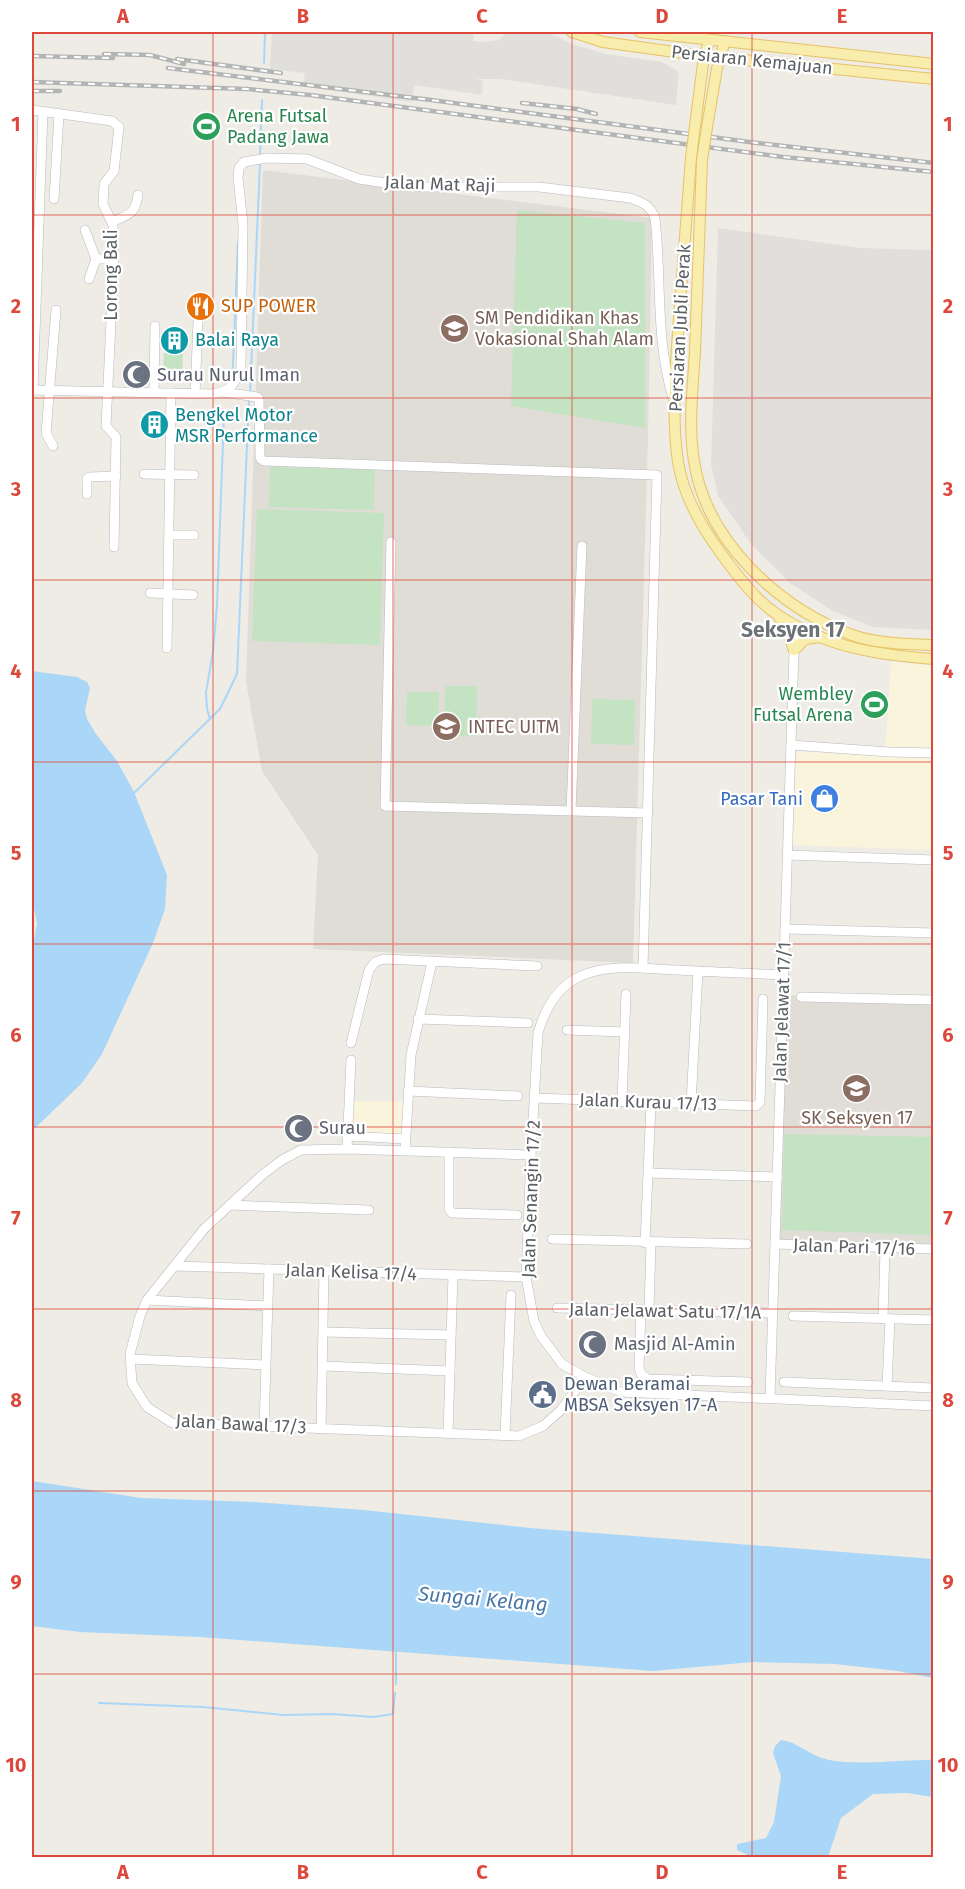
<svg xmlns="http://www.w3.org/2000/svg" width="965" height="1889" font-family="'Fira Sans',sans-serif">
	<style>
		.commercial { fill: #fbf4dc }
		.industrial { fill: #e1dfdc }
		.education { fill: #e0ddd6 }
		.green { fill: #c3e3c3 }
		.water { fill: #aad6f8 }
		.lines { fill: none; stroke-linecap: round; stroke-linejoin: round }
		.stream { stroke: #aad6f8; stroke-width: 2 }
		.minor-casing { stroke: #b7babd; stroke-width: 10 }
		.major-casing { stroke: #e6c265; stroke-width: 12 }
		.minor { stroke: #fff; stroke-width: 9 }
		.major { stroke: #f9edae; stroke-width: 10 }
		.rail-casing { stroke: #b3b4b4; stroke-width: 4.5 }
		.rail { stroke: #fff; stroke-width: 2; stroke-dasharray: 7; stroke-linecap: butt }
		.major-bridge-casing { stroke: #e6c265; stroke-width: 12; stroke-linecap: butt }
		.major-bridge { stroke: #f9edae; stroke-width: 10 }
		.grid { fill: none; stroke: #dc493c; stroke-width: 1.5; stroke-opacity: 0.55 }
		.labels { text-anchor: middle; stroke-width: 4.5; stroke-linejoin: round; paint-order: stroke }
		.street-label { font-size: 18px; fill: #5c6064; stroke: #fff }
		.leisure-label { font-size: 18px; fill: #27864d; stroke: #fff; text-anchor: start }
		.food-label { font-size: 18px; fill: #c56008; stroke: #fff; text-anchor: start }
		.education-label { font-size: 18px; fill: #785e54; stroke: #fff; text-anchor: start }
		.culture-label { font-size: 18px; fill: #0d838f; stroke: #fff; text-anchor: start }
		.worship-label { font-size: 18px; fill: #5b616d; stroke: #fff; text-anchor: start }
		.shop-label { font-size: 18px; fill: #366cbe; stroke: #fff; text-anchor: end }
		.service-label { font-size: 18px; fill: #4e5e75; stroke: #fff; text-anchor: start }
		.water-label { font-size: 20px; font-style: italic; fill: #4878a9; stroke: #fff }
		.quarter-label { font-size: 21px; font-weight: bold; fill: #6d7276; stroke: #fff }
		.neatline { fill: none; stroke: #dc493c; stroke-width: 2 }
		.grid-label { font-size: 20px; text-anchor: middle; font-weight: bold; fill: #dc493c }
	</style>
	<rect width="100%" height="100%" fill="#eeece4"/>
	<g class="commercial">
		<polygon points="891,662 933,665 933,850 792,845 795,751 885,756"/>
		<polygon points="352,1101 404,1101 403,1136 351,1133"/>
	</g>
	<g class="industrial">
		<polygon points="272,32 474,32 473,41 485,42 499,40 508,32 546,32 575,45 606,54 662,62 679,72 676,105 501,79 476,79 483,81 482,95 414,85 412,102 303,86 305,73 270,69"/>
		<polygon points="718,228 861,248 933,250 933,630 873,627 831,610 790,583 752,545 718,496 711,465"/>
	</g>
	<g class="education">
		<polygon points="263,170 652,218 648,437 633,963 313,949 318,855 262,771 246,682"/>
		<polygon points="783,995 933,1000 933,1249 775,1244"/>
	</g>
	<g class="green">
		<polygon points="517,210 645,223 645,428 511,406"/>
		<polygon points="164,353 183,354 182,376 163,376"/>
		<polygon points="270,467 375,470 374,510 269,507"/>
		<polygon points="257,509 384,513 380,645 252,641"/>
		<polygon points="445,686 477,686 476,736 444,736"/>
		<polygon points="407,692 439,692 438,726 406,725"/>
		<polygon points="592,699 635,700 634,745 591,744"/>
		<polygon points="784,1134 933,1137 933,1235 782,1230"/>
	</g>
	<g class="water">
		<polygon points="32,671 77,677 87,682 90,688 85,711 87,719 96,734 117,761 134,792 167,875 165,909 153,943 102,1054 82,1083 32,1131 32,952 37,923 32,899"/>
		<polygon points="32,1481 141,1498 254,1502 364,1510 530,1528 933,1559 933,1678 898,1671 835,1664 753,1662 653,1671 200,1637 80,1632 32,1626"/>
		<path d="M781,1740C798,1742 812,1757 829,1760C863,1766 899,1759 933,1760V1797L907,1793L873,1794L841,1818L828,1857H752L737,1850V1844L766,1838L774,1822L781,1776L773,1753L775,1746Z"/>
	</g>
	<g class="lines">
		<g class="stream">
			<polyline points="264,63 265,32"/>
			<polyline points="260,157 262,100"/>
			<polyline points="225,378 232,373 233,365 238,242"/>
			<polyline points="250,394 260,163"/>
			<polyline points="210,719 207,709 206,692 213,652 217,605 224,415"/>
			<polyline points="133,794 220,709 237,674 249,400"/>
			<polyline points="396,1684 396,1648"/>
			<polyline points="99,1703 203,1707 283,1715 332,1714 373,1717 393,1714 395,1693"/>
		</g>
		<defs>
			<g id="minor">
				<polyline points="32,110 112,121 119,127 114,171 104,184 103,204 113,225 114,259 106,426 116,437 114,547"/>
				<polyline points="54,199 59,114"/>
				<path d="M112,222C129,214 135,215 138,195"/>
				<polyline points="85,230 96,259 114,259"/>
				<polyline points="89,279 96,259"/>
				<path d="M32,390L212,394C229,392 237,383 241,367L243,224L238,178L239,168L244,162L267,158L307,159L359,179L399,185L425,187H539L630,198C642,202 650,205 655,218C662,278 655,339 673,398"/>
				<polyline points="33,390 43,112"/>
				<polyline points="222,392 257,397 259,399 260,456 261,459 264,461 657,475 643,968"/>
				<polyline points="154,393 155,326"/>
				<polyline points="195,394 198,322"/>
				<polyline points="53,446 46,433 56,310"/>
				<polyline points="144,474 194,475"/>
				<polyline points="87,494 87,479 89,477 116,476"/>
				<polyline points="169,535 194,535"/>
				<polyline points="391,542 385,806 648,813"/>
				<polyline points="150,593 193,595"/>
				<polyline points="167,648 171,393"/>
				<polyline points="791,745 889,752 934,753"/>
				<polyline points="571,810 582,546"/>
				<polyline points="787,855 934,860"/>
				<polyline points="785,929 934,933"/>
				<path d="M783,975C748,973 712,972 677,970C646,969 609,963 581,976C557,986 545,1009 538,1033L531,1155L526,1277L534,1321L541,1336L562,1364L585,1377L621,1392L934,1406"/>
				<polyline points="801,997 934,1000"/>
				<polyline points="418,1019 528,1023"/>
				<polyline points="567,1030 625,1032"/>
				<polyline points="351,1043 369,970 375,962 384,959 537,966"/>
				<polyline points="408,1091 518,1096"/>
				<polyline points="535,1098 756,1106 760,1102 763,999"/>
				<polyline points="622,1102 626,994"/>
				<polyline points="691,1104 698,971"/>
				<polyline points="348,1136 405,1139"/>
				<polyline points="347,1149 351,1060"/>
				<polyline points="405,1151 411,1055 432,962"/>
				<polyline points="449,1152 449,1209 452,1213 517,1215"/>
				<polyline points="531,1155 347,1149 301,1150 282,1160 262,1175 204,1229 147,1300 140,1316 130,1354 132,1383 147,1407 172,1423 519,1436 543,1426 561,1410 585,1377"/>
				<polyline points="649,1173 777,1177"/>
				<polyline points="229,1205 369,1210"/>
				<polyline points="552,1239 747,1244"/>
				<polyline points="645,1243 651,1103"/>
				<polyline points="775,1244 934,1249"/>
				<polyline points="175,1266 526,1277"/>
				<polyline points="147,1300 267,1306"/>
				<polyline points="557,1308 772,1313"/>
				<polyline points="641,1310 639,1368 641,1374 648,1379 748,1382"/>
				<polyline points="649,1310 651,1243"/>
				<polyline points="793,1316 934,1320"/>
				<polyline points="883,1319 885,1248"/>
				<polyline points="324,1332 451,1335"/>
				<polyline points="131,1359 265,1365"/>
				<polyline points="323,1366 450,1371"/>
				<polyline points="784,1382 934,1388"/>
				<polyline points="887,1386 890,1319"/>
				<polyline points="770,1398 794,650 798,627"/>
				<polyline points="264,1427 269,1269"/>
				<polyline points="321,1429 324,1271"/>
				<polyline points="448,1433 453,1275"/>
				<polyline points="505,1435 511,1295"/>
			</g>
			<g id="major">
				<polyline points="572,32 603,42 704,56 934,79"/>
				<polyline points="640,32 934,64"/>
				<polyline points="695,126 704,56 710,40"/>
				<polyline points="707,127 717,68 725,41"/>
				<path d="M691,158C687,211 683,264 679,317C676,365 671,414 678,462C683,494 701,526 720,552C736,574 755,600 778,615C825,647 878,655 934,659"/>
				<path d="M702,160C700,224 697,288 695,351C693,387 688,425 694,461C706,541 779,608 852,635C878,644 907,644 934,645"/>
				<polyline points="779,617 785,624 794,650"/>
				<polyline points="794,650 805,639 821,637"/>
			</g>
		</defs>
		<use href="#minor" class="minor-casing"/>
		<use href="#major" class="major-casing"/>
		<use href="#minor" class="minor"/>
		<use href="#major" class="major"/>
		<defs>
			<g id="rail">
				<polyline points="104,54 150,55 184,64"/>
				<polyline points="32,56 113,58"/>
				<polyline points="177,59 281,73"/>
				<polyline points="168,68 431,100 757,143 934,163"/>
				<polyline points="32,82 247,89 310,95 783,157 934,172"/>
				<polyline points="32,91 60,91"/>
				<polyline points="522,103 577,109 596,114"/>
			</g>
		</defs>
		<use href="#rail" class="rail-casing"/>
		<use href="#rail" class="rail"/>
		<defs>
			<g id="major-bridge">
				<polyline points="691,158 695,126"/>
				<polyline points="702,160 707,127"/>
			</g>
		</defs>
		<use href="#major-bridge" class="major-bridge-casing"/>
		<use href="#major-bridge" class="major-bridge"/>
	</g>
	<path class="grid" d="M213,32V1858M393,32V1858M572,32V1858M752,32V1858M32,215H934M32,398H934M32,580H934M32,762H934M32,944H934M32,1127H934M32,1309H934M32,1491H934M32,1674H934"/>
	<defs>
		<symbol id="stadium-disc" viewBox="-11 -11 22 22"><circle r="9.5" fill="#2e9e5b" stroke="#fff"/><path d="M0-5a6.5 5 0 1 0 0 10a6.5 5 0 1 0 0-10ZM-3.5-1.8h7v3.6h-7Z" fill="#fff"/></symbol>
		<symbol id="restaurant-disc" viewBox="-11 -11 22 22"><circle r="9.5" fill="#e8710a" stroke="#fff"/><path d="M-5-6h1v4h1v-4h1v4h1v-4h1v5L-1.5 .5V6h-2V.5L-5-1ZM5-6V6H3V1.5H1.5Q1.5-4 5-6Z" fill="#fff"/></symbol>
		<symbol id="school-disc" viewBox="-11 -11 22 22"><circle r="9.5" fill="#8d6e63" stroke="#fff"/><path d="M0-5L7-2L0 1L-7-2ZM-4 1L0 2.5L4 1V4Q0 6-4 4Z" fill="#fff"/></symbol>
		<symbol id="building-disc" viewBox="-11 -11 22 22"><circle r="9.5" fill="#0f9aa8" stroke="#fff"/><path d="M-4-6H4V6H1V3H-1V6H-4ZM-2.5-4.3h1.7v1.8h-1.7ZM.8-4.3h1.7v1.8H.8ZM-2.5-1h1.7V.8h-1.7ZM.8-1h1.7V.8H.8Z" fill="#fff"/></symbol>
		<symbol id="mosque-disc" viewBox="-11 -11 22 22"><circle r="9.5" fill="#6b7280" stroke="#fff"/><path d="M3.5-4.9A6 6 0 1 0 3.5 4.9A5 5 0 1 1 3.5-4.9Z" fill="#fff"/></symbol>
		<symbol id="university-disc" viewBox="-11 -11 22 22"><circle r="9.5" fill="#8d6e63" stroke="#fff"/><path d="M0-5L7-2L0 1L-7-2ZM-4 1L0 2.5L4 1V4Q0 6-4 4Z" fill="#fff"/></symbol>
		<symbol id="shop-disc" viewBox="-11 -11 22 22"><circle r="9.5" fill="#3f7fe0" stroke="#fff"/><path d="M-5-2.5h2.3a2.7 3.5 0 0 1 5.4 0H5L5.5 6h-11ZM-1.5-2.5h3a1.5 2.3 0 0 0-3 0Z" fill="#fff"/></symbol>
		<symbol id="civic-disc" viewBox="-11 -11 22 22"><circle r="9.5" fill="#5c6f8a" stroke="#fff"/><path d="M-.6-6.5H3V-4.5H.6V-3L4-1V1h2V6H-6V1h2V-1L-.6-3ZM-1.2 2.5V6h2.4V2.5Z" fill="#fff"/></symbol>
	</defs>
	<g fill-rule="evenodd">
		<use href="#stadium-disc" x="190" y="110" width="33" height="33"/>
		<use href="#restaurant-disc" x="184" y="290" width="33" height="33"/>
		<use href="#school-disc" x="438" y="312" width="33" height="33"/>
		<use href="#building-disc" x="158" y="324" width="33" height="33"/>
		<use href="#mosque-disc" x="120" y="358" width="33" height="33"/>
		<use href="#building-disc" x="138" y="408" width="33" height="33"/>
		<use href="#stadium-disc" x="858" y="688" width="33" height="33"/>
		<use href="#university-disc" x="430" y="710" width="33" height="33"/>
		<use href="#shop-disc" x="808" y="782" width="33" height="33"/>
		<use href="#school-disc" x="840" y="1072" width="33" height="33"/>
		<use href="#mosque-disc" x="282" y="1112" width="33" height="33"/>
		<use href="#mosque-disc" x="576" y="1328" width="33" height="33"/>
		<use href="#civic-disc" x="526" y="1378" width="33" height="33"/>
	</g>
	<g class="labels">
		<g class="street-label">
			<text transform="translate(752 60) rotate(6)" y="6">Persiaran Kemajuan</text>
			<text transform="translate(440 184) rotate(2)" y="6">Jalan Mat Raji</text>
			<text transform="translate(111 275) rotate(-90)" y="6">Lorong Bali</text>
			<text transform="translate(680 328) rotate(-87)" y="6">Persiaran Jubli Perak</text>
			<text transform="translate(782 1012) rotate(-88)" y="6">Jalan Jelawat 17/1</text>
			<text transform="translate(648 1102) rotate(2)" y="6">Jalan Kurau 17/13</text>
			<text transform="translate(531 1199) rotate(-88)" y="6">Jalan Senangin 17/2</text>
			<text transform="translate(854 1247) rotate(2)" y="6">Jalan Pari 17/16</text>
			<text transform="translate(351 1272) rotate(2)" y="6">Jalan Kelisa 17/4</text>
			<text transform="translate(665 1311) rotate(1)" y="6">Jalan Jelawat Satu 17/1A</text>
			<text transform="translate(241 1424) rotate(3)" y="6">Jalan Bawal 17/3</text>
		</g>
		<g class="leisure-label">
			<text x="227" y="122">Arena Futsal<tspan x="227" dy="21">Padang Jawa</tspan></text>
			<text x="853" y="700" text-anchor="end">Wembley<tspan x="853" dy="21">Futsal Arena</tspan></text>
		</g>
		<g class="food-label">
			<text x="221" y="312">SUP POWER</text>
		</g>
		<g class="education-label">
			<text x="475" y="324">SM Pendidikan Khas<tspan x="475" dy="21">Vokasional Shah Alam</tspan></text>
			<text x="468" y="733">INTEC UITM</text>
			<text x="857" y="1124" text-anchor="middle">SK Seksyen 17</text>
		</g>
		<g class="culture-label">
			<text x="195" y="346">Balai Raya</text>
			<text x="175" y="421">Bengkel Motor<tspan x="175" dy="21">MSR Performance</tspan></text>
		</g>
		<g class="worship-label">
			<text x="157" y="381">Surau Nurul Iman</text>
			<text x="319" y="1134">Surau</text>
			<text x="614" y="1350">Masjid Al-Amin</text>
		</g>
		<g class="shop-label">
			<text x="803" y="805">Pasar Tani</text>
		</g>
		<g class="service-label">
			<text x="564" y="1390">Dewan Beramai<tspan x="564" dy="21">MBSA Seksyen 17-A</tspan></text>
		</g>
		<g class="water-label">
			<text transform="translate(483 1599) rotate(5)" y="7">Sungai Kelang</text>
		</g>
		<g class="quarter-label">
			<text x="793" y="637">Seksyen 17</text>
		</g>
	</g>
	<rect width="965" height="1889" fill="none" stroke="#ffffff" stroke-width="66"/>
	<rect x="33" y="33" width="899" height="1823" class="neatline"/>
	<g class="grid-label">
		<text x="123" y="23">A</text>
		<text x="303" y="23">B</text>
		<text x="482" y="23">C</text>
		<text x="662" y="23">D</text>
		<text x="842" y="23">E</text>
		<text x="16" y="131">1</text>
		<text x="948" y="131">1</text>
		<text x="16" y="313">2</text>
		<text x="948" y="313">2</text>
		<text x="16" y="496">3</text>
		<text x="948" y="496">3</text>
		<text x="16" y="678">4</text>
		<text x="948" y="678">4</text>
		<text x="16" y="860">5</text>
		<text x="948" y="860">5</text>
		<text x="16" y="1042">6</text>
		<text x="948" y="1042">6</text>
		<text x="16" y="1225">7</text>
		<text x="948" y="1225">7</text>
		<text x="16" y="1407">8</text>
		<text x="948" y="1407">8</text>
		<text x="16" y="1589">9</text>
		<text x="948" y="1589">9</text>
		<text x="16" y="1772">10</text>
		<text x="948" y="1772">10</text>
		<text x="123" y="1879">A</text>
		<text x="303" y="1879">B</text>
		<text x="482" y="1879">C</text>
		<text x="662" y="1879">D</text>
		<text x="842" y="1879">E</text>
	</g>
</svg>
